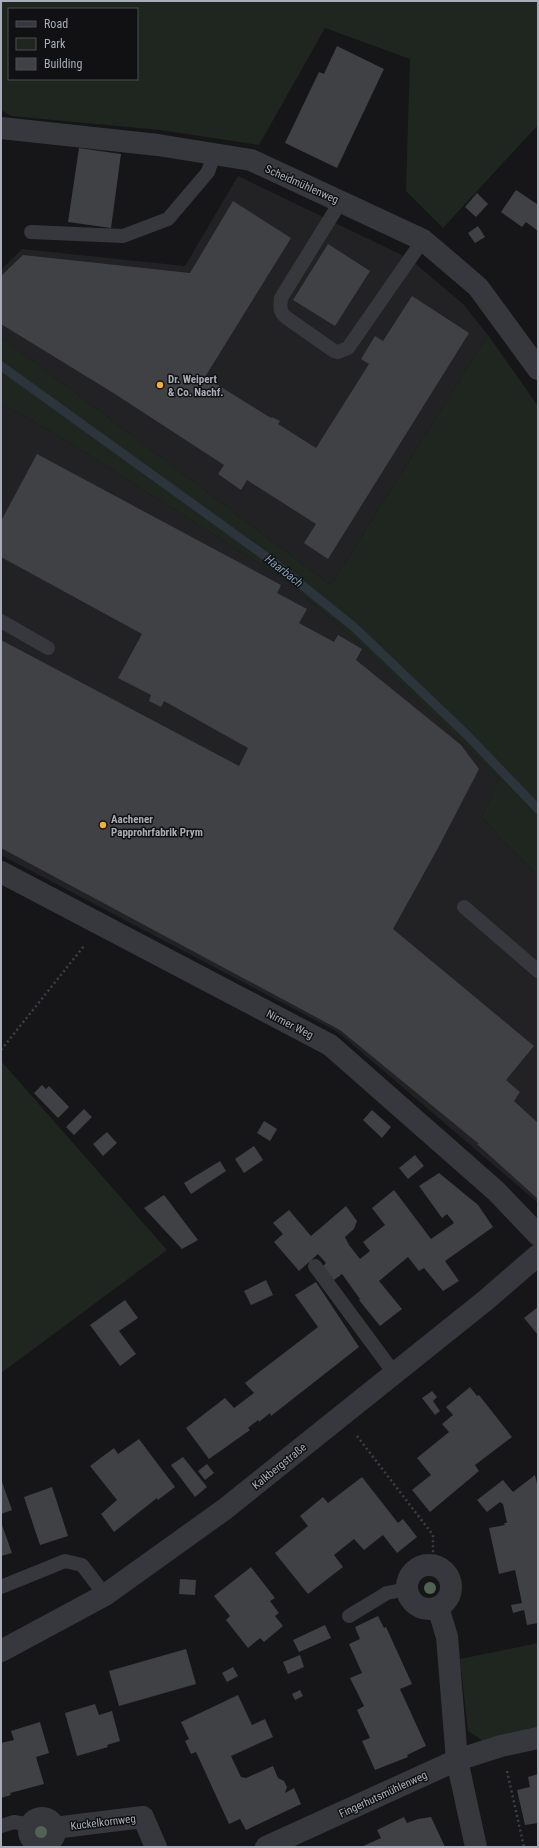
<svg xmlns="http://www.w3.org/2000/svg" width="539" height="1848" font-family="'Roboto Condensed',sans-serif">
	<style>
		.built { fill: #222225 }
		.green { fill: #1e261f; fill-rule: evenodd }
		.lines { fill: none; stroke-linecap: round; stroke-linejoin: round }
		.stream { stroke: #2c353c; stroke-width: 9 }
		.building { fill: #404145 }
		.path { stroke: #3d3f44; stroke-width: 2.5; stroke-dasharray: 2 3; stroke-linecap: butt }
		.service { stroke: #37383d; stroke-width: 14 }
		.minor { stroke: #37383d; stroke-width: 22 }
		.tertiary { stroke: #37383d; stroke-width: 22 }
		.tree { fill: #506452 }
		.poi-dot { fill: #f2b134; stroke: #111113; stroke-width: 1.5 }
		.labels { text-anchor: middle; stroke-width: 3; stroke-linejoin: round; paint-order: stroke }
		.street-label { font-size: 11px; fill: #a8adb8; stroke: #111113 }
		.poi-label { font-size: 11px; font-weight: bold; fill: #a8adb8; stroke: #111113; text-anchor: start }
		.water-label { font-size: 12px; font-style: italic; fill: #7f9bb3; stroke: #111113 }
	</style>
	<rect width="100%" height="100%" fill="#161618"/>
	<g class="built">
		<polygon points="238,176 410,259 463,304 488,335 331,585 1,337 1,270 22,249 185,266"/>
		<polygon points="1,403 54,433 284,579 355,639 499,779 482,818 538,877 538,1203 338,1032 1,855"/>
	</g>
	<g class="green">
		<path d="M1,1H538V125L443,228L406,191L410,59L325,28L259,145L160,130L11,116L1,110ZM9,9H137V79H9Z"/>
		<polygon points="488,335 538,406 538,877 482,818 499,779 355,639 284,579 54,433 1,403 1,337 331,585"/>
		<polygon points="1,1061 167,1250 1,1373"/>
		<polygon points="538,1643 538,1729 483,1741 468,1731 460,1659"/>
	</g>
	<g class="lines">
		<polyline class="stream" points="1,366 272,561 354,627 467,735 538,809"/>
	</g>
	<g class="building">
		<polygon points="337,46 384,69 337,168 285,143 319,72 324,74"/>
		<polygon points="79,148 121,154 111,228 68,222"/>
		<polygon points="516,190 537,204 538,202 538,231 526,222 522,227 501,212"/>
		<polygon points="477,193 488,204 476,217 465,207"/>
		<polygon points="233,201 291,238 205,377 271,418 272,417 280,421 278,424 316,448 369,364 361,359 375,336 383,341 412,296 469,333 328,559 304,543 316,524 247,480 241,490 218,474 224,465 115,394 1,324 1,276 23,255 190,273"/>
		<polygon points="478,226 485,237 475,243 468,233"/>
		<polygon points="328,244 370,271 335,326 293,300"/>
		<polygon points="37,454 281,585 277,593 307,609 299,623 334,642 338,635 362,649 356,660 461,745 479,769 438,848 393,929 534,1046 506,1080 520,1092 514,1101 538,1123 538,1199 477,1144 479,1144 340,1030 1,848 1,640 239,766 248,748 164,701 161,707 149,701 151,695 118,678 142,634 1,557 1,521"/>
		<polygon points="42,1085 46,1089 49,1086 69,1107 58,1118 34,1093"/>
		<polygon points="84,1109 92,1117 74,1135 66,1127"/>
		<polygon points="372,1110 391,1127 382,1138 363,1120"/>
		<polygon points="264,1121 277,1129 270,1141 257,1133"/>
		<polygon points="107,1132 117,1143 103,1156 93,1144"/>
		<polygon points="254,1146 263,1160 244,1173 235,1159"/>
		<polygon points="415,1155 424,1166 408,1179 399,1168"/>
		<polygon points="220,1161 226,1171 191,1194 184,1183"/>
		<polygon points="439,1173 478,1205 493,1227 445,1261 459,1281 443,1291 424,1268 419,1271 408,1257 379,1281 402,1309 380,1326 359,1300 360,1299 342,1274 334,1280 323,1266 326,1263 318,1254 299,1271 274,1242 283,1234 273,1223 289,1210 311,1236 346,1206 357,1221 354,1229 345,1237 349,1245 360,1259 370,1251 363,1242 385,1225 372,1208 394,1190 431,1239 454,1223 447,1214 442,1218 419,1186"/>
		<polygon points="164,1195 198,1240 182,1249 144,1208"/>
		<polygon points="266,1280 273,1295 251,1305 244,1291"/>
		<polygon points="316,1282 359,1347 271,1416 270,1413 259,1422 258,1420 248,1428 250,1430 209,1459 186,1428 225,1398 234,1408 254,1393 245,1383 318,1327 295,1295"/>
		<polygon points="125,1300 138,1318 119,1331 136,1354 120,1366 90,1325"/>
		<polygon points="538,1307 538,1335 524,1318"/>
		<polygon points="470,1387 477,1396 479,1395 512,1437 475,1465 479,1471 430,1512 412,1490 431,1475 417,1458 449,1432 442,1424 453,1415 446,1407"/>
		<polygon points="432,1391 437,1397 433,1401 440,1411 435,1415 422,1398"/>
		<polygon points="139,1439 175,1487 158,1500 157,1498 114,1532 101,1514 117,1500 90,1466 114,1448 118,1454"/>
		<polygon points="183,1457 207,1487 195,1497 171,1465"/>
		<polygon points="207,1464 214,1473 205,1480 198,1471"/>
		<polygon points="535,1475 538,1488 538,1623 527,1625 524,1610 513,1613 511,1605 522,1603 515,1570 499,1574 489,1528 505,1525 504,1523 507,1523 503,1504 500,1502 487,1512 477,1500 503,1480 513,1492"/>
		<polygon points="362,1477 398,1523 403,1519 417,1537 397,1553 383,1535 364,1550 354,1539 334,1555 343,1567 308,1594 275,1553 308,1526 300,1516 323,1497 328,1503"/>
		<polygon points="2,1482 12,1510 1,1514 1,1483"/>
		<polygon points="52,1487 68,1536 40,1545 24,1497"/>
		<polygon points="1,1522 12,1553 1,1556"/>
		<polygon points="251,1567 275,1598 270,1601 279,1613 275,1616 283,1626 264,1642 260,1638 248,1648 226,1620 230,1616 214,1596"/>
		<polygon points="180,1579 196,1580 195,1595 179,1594"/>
		<polygon points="378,1616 384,1628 386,1627 412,1684 400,1689 426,1746 407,1755 408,1757 375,1770 362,1741 370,1738 357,1710 364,1706 350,1678 362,1673 349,1644 360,1639 355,1627"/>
		<polygon points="325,1625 331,1638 299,1652 293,1640"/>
		<polygon points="186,1649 196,1684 119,1706 109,1671"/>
		<polygon points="300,1655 304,1667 288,1674 283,1662"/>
		<polygon points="233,1667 238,1676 227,1682 222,1673"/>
		<polygon points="300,1690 303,1696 295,1700 292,1694"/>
		<polygon points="238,1695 252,1725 265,1719 273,1737 231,1756 241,1777 246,1778 273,1766 278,1778 284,1781 287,1787 285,1793 294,1788 301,1804 246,1830 240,1819 229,1824 196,1752 191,1754 185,1741 189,1739 181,1722"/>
		<polygon points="95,1704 99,1715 112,1711 120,1741 107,1745 108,1747 77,1756 65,1713"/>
		<polygon points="40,1722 49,1753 36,1757 44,1784 10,1793 11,1795 1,1798 1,1743 14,1740 11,1731"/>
		<polygon points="538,1774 538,1823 525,1825 517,1790 530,1787 528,1777"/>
		<polygon points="404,1817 407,1823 418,1819 431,1817 445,1847 361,1847 381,1838 377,1830"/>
	</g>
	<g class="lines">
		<g class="path">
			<polyline points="1,1050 84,946"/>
			<polyline points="357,1436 433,1535 433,1566"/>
			<polyline points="507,1771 524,1847"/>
		</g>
		<g class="service">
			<path d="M341,201L281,298C280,307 279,312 287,318L334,351L338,352L348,348L423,240"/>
			<polyline points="31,232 123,236 168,219 208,172 214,154"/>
			<polyline points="1,621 48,648"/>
			<polyline points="464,907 538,971"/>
			<polyline points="315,1266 394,1373"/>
			<polyline points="1,1587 65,1561 82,1565 105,1595"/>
			<polyline points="349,1616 387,1593 407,1589"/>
			<polyline points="1,1826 14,1822 31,1825"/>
			<polyline points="32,1847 35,1842"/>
		</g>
		<g class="minor">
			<polyline points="1,128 158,145 251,160 423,240 478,287 538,369"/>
			<polyline points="1,872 330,1045 496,1191 538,1235"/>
			<circle cx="429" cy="1587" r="22"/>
			<polyline points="438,1607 447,1637 457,1760 476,1847"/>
			<circle cx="42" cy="1831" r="13"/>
			<polyline points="54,1828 143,1817 156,1847"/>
			<polyline points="266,1847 457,1760 501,1746 538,1738"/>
		</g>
		<polyline class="tertiary" points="1,1651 105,1595 225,1509 486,1300 538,1255"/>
	</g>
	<g class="tree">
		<circle cx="430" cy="1588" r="6"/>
		<circle cx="41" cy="1832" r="6"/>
	</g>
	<g class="poi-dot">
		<circle cx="160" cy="385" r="4"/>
		<circle cx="103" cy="825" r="4"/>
	</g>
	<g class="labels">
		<g class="street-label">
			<text transform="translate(302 184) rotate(24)" y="4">Scheidmühlenweg</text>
			<text transform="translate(290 1024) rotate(27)" y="4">Nirmer Weg</text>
			<text transform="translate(279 1466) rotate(-39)" y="4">Kalkbergstraße</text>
			<text transform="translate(383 1794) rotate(-25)" y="4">Fingerhutsmühlenweg</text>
			<text transform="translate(103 1822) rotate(-7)" y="4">Kuckelkornweg</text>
		</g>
		<g class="poi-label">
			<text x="168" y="383">Dr. Weipert<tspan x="168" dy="13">&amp; Co. Nachf.</tspan></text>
			<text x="111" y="823">Aachener<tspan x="111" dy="13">Papprohrfabrik Prym</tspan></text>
		</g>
		<g class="water-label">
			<text transform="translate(284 571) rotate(38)" y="4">Haarbach</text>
		</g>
	</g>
	<rect width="539" height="1848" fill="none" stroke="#a8adb8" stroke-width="4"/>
	<rect x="8" y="8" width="130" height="72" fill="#111113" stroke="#4d4f55"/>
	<rect x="16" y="21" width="20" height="6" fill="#37383d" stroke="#4d4f55"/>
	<text x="44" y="28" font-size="12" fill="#a8adb8">Road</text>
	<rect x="16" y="38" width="20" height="12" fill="#1e261f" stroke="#4d4f55"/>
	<text x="44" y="48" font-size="12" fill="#a8adb8">Park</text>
	<rect x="16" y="58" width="20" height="12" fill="#404145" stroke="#4d4f55"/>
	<text x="44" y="68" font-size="12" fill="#a8adb8">Building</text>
</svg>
